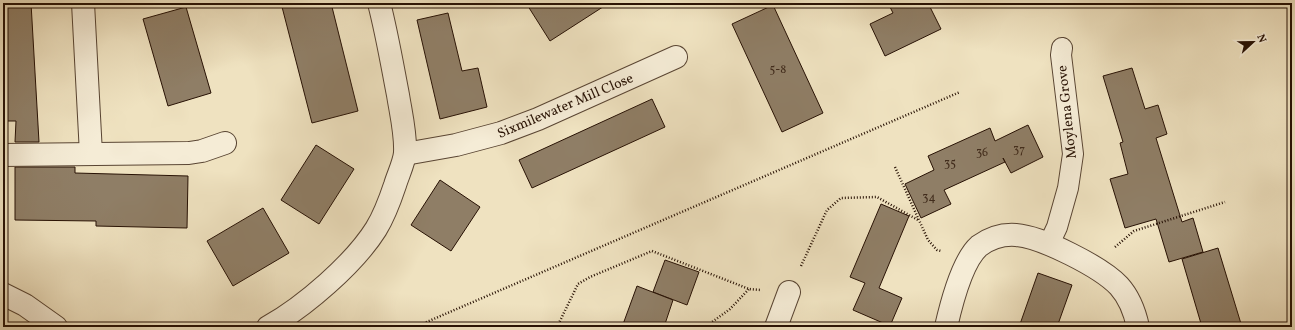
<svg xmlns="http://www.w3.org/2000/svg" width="1295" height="330" font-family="Vollkorn,serif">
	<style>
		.building { fill: #8f7e66; stroke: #271104 }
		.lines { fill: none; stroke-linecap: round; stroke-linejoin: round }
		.pedestrian-casing { stroke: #594533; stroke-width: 22 }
		.minor-casing { stroke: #594533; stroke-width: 24 }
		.path { stroke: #271104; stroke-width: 2.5; stroke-dasharray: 1 2; stroke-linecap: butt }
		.pedestrian { stroke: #f5ecd6; stroke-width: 20 }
		.minor { stroke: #f5ecd6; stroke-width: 22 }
		.labels { text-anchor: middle; stroke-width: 3.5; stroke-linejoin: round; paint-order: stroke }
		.number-label { font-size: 12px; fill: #412c1c }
		.street-label { font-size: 14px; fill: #271104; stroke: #f5ecd6 }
	</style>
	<rect width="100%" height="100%" fill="#efe2c0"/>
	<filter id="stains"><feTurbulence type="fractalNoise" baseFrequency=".005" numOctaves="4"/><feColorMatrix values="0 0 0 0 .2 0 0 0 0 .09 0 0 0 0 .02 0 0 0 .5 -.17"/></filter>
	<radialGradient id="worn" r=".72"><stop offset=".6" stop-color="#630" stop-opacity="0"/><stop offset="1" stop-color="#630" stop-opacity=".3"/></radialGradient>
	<g class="building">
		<polygon points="3,3 31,3 39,142 15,142 16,121 3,121"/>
		<polygon points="281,3 331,3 358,111 312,123"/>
		<polygon points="526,3 609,3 550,41"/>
		<polygon points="888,3 928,3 941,29 885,56 870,24 893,13"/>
		<polygon points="773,5 823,113 782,132 732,24"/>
		<polygon points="186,7 211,93 168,106 143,19"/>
		<polygon points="448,13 462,71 478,68 487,107 440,119 417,20"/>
		<polygon points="1132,68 1145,109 1158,105 1167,134 1156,138 1182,222 1193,218 1203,252 1169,262 1156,219 1125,228 1110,179 1128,174 1120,143 1123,142 1103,76"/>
		<polygon points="652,99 665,127 532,188 519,160"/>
		<polygon points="1028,125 1043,157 1011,173 1003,158 1005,162 944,190 951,204 921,218 905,184 934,170 928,156 990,128 995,141"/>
		<polygon points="316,145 354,169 319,224 281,200"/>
		<polygon points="15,167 75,167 75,173 188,176 187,228 96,226 96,221 15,220"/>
		<polygon points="440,180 480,207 451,251 411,225"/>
		<polygon points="881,204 909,216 879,288 902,298 890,326 853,310 865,283 850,277"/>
		<polygon points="263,208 289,253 233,286 207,241"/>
		<polygon points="1218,248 1228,281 1242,327 1202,327 1182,259"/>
		<polygon points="665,260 699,272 687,305 653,292"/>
		<polygon points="1038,273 1072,285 1057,327 1019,327"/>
		<polygon points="637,286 673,300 664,327 622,327"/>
	</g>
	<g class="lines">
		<defs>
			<polyline id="pedestrian" points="1049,244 1057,227 1068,188 1073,154 1061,55 1062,48"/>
			<g id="minor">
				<polyline points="83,3 91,154"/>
				<polyline points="405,154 456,145 501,133 538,119 676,57"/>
				<polyline points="3,155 189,153 202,151 225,143"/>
				<polyline points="3,294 25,305 56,327"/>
				<path d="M268,327C304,307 354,264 376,229C384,216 390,200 395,185C398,175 404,163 405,153C406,134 401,114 398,95C392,64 387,34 379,3"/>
				<polyline points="776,327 789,292"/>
				<path d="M946,327C951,305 962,261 979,246C990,238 1003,234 1016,235C1042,237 1101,267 1119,286C1129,297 1135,313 1138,327"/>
			</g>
		</defs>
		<use href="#pedestrian" class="pedestrian-casing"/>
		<use href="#minor" class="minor-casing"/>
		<g class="path">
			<polyline points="895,167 928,240 937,250 941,251"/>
			<polyline points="1115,247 1134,231 1225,202"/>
			<polyline points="801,266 827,210 841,198 877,197 918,220"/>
			<polyline points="415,327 960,92"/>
			<polyline points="557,327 578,284 590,277 652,251 749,289 761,290"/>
			<polyline points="705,327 730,309 749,289"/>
		</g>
		<use href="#pedestrian" class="pedestrian"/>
		<use href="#minor" class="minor"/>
	</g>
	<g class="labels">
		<g class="number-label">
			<text x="778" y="73">5-8</text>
			<text x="1019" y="153">37</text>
			<text x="982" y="156">36</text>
			<text x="950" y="167">35</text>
			<text x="929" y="201">34</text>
		</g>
		<g class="street-label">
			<text transform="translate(565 105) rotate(-23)" y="5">Sixmilewater Mill Close</text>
			<text transform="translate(1066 112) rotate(-96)" y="5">Moylena Grove</text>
		</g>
	</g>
	<rect width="1295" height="330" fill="none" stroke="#efe2c0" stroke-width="16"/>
	<rect x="4" y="4" width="1287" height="322" fill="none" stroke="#271104" stroke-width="2"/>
	<rect x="8" y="8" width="1279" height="314" fill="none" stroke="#271104"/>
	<g transform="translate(1253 42) rotate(68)" stroke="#f5ecd6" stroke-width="3" paint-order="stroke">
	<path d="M0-3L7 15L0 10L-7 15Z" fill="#271104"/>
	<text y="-6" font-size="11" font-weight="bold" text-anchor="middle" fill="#271104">N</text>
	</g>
	<rect width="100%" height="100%" filter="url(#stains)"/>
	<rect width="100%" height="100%" fill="url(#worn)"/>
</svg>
